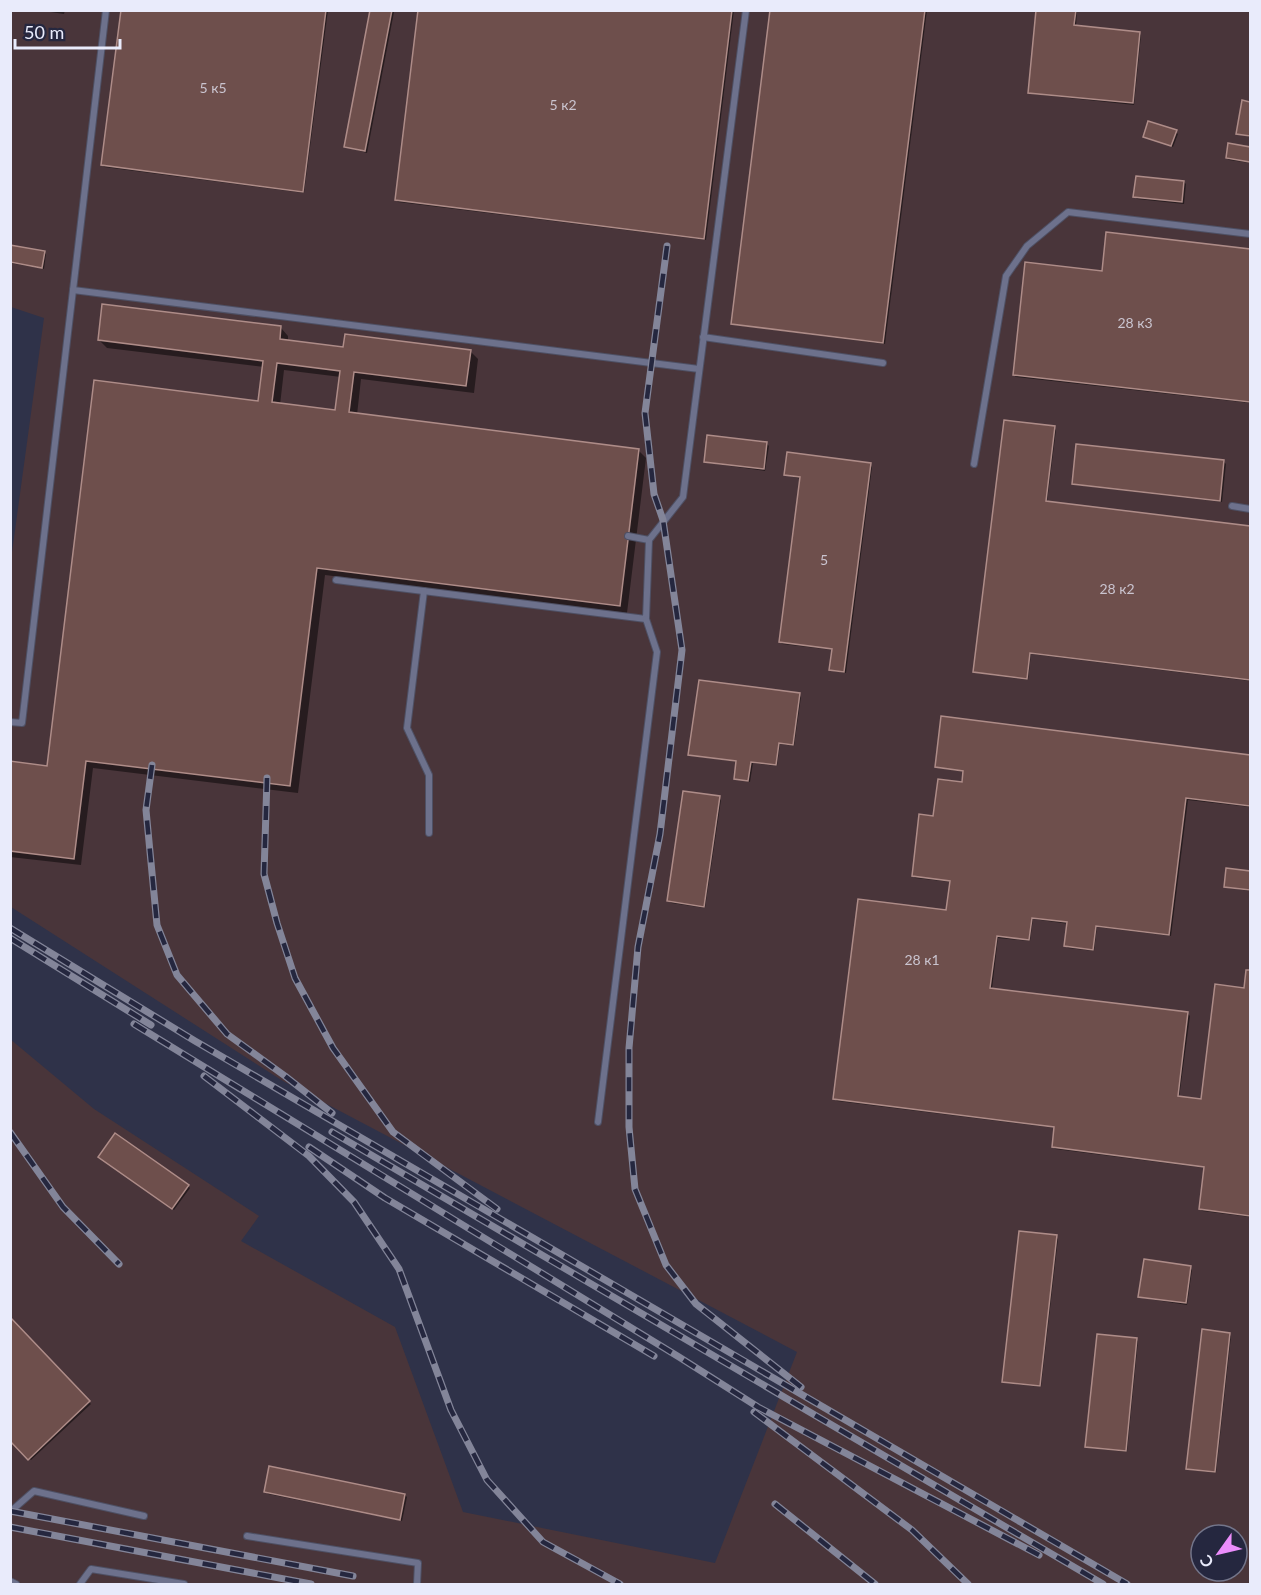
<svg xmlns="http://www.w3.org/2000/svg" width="1261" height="1595" font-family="Lato,sans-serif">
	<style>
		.industrial { fill: #49353a; fill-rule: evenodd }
		.shadow { fill: #0007; fill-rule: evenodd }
		.building { fill: #6e4f4c; stroke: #ae8c88; stroke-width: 1.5; fill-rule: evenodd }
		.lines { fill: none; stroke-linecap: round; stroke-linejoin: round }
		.lane-casing { stroke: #4e5064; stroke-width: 8 }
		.lane { stroke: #6d718c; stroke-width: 6 }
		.rail-casing { stroke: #838599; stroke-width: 7 }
		.rail { stroke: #25273f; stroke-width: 4.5; stroke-dasharray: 14; stroke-linecap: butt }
		.labels { text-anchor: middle; stroke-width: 4.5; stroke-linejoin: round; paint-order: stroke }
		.number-label { font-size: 14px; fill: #cac4cf }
	</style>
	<rect width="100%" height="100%" fill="#2f3249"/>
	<path class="industrial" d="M11,11H1250V1584H11L10,1039L94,1109L259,1216L241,1241L395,1327L463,1512L715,1563L797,1352L283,1081L11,907L10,567L44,318L11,307ZM1201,1535H1237V1571H1201Z"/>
	<g class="shadow">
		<polygon points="37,10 65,10 64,14"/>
		<polygon points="122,10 328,10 304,193 104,167 102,165"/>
		<polygon points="372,10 394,12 367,153 346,147"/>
		<polygon points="419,10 734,10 706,240 398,202 396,200"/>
		<polygon points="772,10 927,10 885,344 735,325 733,323"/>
		<polygon points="1038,10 1077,10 1076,27 1139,33 1141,35 1134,105 1032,94 1030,92"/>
		<polygon points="1243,102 1250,103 1250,137 1238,133"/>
		<polygon points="1176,132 1178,134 1173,147 1145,136"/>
		<polygon points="1229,145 1250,148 1250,163 1229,160 1227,158"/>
		<polygon points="1184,182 1186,184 1184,204 1137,199 1135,197"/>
		<polygon points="1107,234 1250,251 1250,403 1016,377 1014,375 1103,273"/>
		<polygon points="10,246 44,252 46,254 44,269 10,263"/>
		<path d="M281,328L288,336V342L344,349L470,351L478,359L474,393L361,379L357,415L638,450L646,458L627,613L325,575L298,793L93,768L81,865L10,857V763L48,767L259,402L264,367L107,348L99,340ZM284,370L341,377L336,412L280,405Z"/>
		<polygon points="1054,428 1056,430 1047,502 1250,528 1250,681 1031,654 1028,680 977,673 975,671"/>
		<polygon points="767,444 769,446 765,471 708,463 706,461"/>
		<polygon points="1224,462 1226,464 1222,502 1075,485 1073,483"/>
		<polygon points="870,465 872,467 846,673 833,671 831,669 833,650 782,644 780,642 801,479 786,475"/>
		<polygon points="799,695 801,697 794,746 780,744 777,766 753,763 750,782 736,778 738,762 692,756 690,754"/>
		<polygon points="942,717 1250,756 1250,807 1188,800 1171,936 1097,927 1094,951 1068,948 1066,946 1069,924 1033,919 1030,941 998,938 992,989 1188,1014 1190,1016 1179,1098 1202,1101 1245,989 1247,971 1250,972 1250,1217 1202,1211 1200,1209 1205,1168 1055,1149 1053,1147 1055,1128 837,1101 835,1099 947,911 951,882 915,878 913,876 934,817 963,784 964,772 938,768 936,766"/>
		<polygon points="719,798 721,800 705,908 671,903 669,901"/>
		<polygon points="1228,870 1250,873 1250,891 1228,888 1226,886"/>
		<polygon points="102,1159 188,1186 190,1188 174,1210"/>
		<polygon points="1056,1237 1058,1239 1041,1387 1005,1383 1003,1381"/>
		<polygon points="1190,1268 1192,1270 1187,1305 1142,1298 1140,1296"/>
		<polygon points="10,1319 91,1404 31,1460 10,1439"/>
		<polygon points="1229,1334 1231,1336 1216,1473 1190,1470 1188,1468"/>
		<polygon points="1136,1339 1138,1341 1127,1452 1089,1448 1087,1446"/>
		<polygon points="266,1492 405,1495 407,1497 402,1521 268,1494"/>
	</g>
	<g class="building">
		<polygon points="121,10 326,10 303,192 101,165"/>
		<polygon points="370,10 392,10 365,151 344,147"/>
		<polygon points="418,10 732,10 704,239 395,200"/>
		<polygon points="770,10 925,10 883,343 731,324"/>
		<polygon points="1036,10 1076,10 1074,25 1140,32 1133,103 1028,93"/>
		<polygon points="1242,100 1250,102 1250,136 1236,134"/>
		<polygon points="1148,121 1177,130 1171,146 1143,137"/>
		<polygon points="1228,143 1250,147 1250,162 1226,158"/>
		<polygon points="1136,176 1184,181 1182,202 1133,197"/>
		<polygon points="1106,232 1250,249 1250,402 1013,375 1025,262 1102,271"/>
		<polygon points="10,245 45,251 42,268 10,262"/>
		<path d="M102,304L281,326L280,339L343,347L345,334L471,350L466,386L354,372L349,412L639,449L620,606L317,568L290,786L86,761L74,859L10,851V761L47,766L94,380L258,401L263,361L98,340ZM277,363L340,371L335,410L272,402Z"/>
		<polygon points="1004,420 1055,426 1046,501 1250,526 1250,680 1030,653 1027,679 973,672"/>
		<polygon points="707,435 767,442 764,469 704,462"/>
		<polygon points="1076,444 1224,460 1220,501 1072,484"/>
		<polygon points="787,452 871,463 844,672 829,670 832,649 779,642 800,477 784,475"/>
		<polygon points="699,680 800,693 793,745 779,743 776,765 751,762 748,781 734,779 736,761 688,755"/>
		<polygon points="941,716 1250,755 1250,806 1186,798 1169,935 1096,926 1093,950 1064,946 1067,922 1032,918 1029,940 997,936 990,988 1188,1012 1178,1096 1201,1099 1215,984 1244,988 1246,970 1250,970 1250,1216 1199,1209 1204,1167 1052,1147 1054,1127 833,1099 858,899 946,910 950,881 912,876 919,814 933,816 938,779 962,782 963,771 935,767"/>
		<polygon points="683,791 720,796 704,907 667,901"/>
		<polygon points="1226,868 1250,871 1250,890 1224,887"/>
		<polygon points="115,1133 189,1185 172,1209 98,1157"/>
		<polygon points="1019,1231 1057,1235 1040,1386 1002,1382"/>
		<polygon points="1144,1259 1191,1266 1186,1303 1138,1297"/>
		<polygon points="10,1317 90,1401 28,1460 10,1441"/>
		<polygon points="1202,1329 1230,1333 1215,1472 1186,1469"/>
		<polygon points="1097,1334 1137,1338 1126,1451 1085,1447"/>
		<polygon points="269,1466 405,1494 400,1520 264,1492"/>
	</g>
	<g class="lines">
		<defs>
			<g id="lane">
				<polyline points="73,290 699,369"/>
				<polyline points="703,337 883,363"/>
				<polyline points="974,464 1006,276 1027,246 1068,212 1250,234"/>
				<polyline points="1232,506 1250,509"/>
				<polyline points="628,536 649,540"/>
				<polyline points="336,580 646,619 649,540 683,497 746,10"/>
				<polyline points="424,591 407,728 429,775 429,833"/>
				<polyline points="10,722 22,723 106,10"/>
				<polyline points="598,1122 657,652 646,619"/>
				<polyline points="10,1512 34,1491 144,1516"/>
				<polyline points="247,1536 418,1563 417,1584"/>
				<polyline points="10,1581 16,1584"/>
				<polyline points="80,1584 91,1569 184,1584"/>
			</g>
		</defs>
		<use href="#lane" class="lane-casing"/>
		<use href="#lane" class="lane"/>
		<defs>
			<g id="rail">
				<polyline points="667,246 645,413 654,494 663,520 682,650 660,834 638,947 629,1048 629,1127 635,1189 666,1265 696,1304 801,1387"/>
				<polyline points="152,765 146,810 157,925 177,975 227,1034 285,1076 332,1113"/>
				<polyline points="267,778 264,874 277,923 295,978 333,1048 393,1132 497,1209"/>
				<polyline points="10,928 195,1041 1127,1584"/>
				<polyline points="10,938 151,1025"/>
				<polyline points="134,1024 679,1357 758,1407 1039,1555"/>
				<polyline points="204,1076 309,1156 354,1202 399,1269 451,1410 487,1480 543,1542 620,1584"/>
				<polyline points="10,1132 63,1207 119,1264"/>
				<polyline points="332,1132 1103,1584"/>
				<polyline points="309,1147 385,1198 654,1356"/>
				<polyline points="754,1412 912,1530 968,1584"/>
				<polyline points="775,1504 875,1584"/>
				<polyline points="10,1511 353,1576"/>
				<polyline points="10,1527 311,1584"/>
			</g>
		</defs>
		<use href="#rail" class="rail-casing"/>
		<use href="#rail" class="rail"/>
	</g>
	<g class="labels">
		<g class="number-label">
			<text x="213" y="93">5 к5</text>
			<text x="563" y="110">5 к2</text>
			<text x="1135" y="328">28 к3</text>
			<text x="824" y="565">5</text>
			<text x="1117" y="594">28 к2</text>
			<text x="922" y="965">28 к1</text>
		</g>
	</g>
	<rect width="1261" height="1595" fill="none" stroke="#e9ebfb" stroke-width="24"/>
	<g transform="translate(1219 1553) rotate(236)"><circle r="28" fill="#25273f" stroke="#73758a" stroke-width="1.5"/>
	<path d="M0-4.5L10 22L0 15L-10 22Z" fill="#eb8dfb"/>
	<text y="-9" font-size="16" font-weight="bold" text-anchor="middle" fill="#e9ebfb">С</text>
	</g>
	<path d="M15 39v9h105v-9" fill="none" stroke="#e9ebfb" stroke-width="3"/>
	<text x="24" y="39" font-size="18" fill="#e9ebfb" stroke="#25273f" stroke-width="4.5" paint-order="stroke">50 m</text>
</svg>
